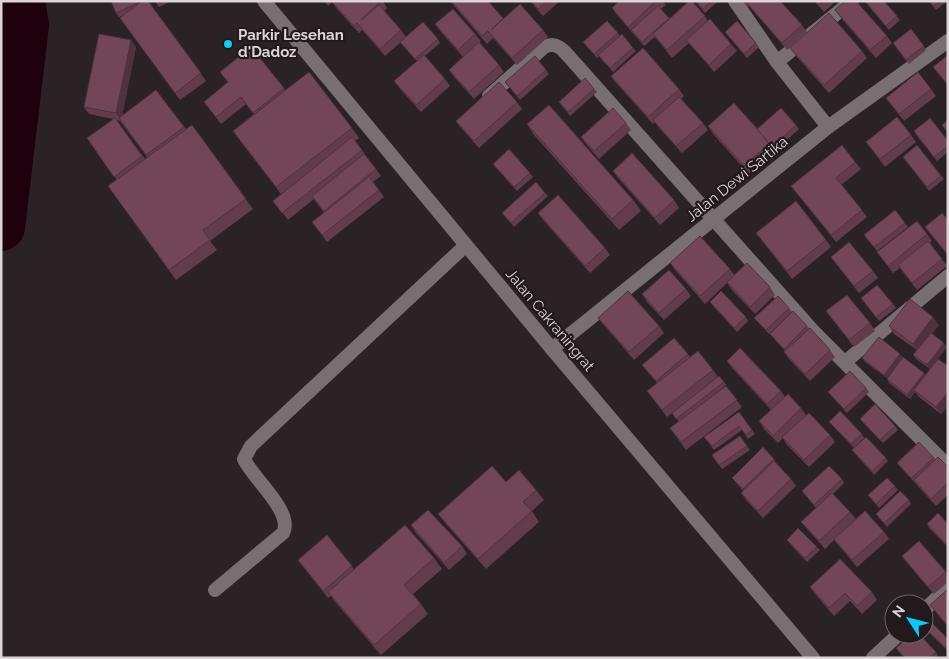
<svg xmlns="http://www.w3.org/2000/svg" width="949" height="659" font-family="Raleway,sans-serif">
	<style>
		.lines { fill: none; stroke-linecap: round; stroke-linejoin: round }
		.river { stroke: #1f000d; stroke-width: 48 }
		.minor { stroke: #796e71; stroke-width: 14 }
		.tertiary { stroke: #796e71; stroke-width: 14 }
		.wall { fill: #623c4b; fill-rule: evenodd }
		.shaded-wall { fill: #50313d }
		.building { fill: #724657; stroke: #50313d }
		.poi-dot { fill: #07cbf9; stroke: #21191c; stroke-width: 2 }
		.labels { text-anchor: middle; stroke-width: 4.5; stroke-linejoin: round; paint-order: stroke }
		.poi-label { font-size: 15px; font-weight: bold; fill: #dbd5d7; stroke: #21191c; text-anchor: start }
		.street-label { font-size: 15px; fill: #dbd5d7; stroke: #21191c }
	</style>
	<rect width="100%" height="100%" fill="#2b2225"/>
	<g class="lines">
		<polyline class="river" points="1,227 25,25 21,1"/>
		<g class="minor">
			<polyline points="735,1 777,62 828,127"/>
			<polyline points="777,62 852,1"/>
			<path d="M489,96L544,47C552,43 557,45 564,51L813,331L948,466"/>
			<polyline points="552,349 828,127 948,41"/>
			<polyline points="845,362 948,276"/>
			<path d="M215,590L283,533C294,512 253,479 244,459L251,446L466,245"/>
			<polyline points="924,610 948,588"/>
			<polyline points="873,658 899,634"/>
		</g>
		<polyline class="tertiary" points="264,1 552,349 813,658"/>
	</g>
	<g class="wall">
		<polygon points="111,1 151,1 151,2 149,3 206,81 180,100 120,18 124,15 119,17 116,13"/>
		<polygon points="155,1 172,1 159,7"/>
		<polygon points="324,1 383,1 387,8 384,11 401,30 406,37 438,39 440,43 425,56 445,79 450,86 421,112 400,89 394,81 417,61 401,42 385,56 362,30 359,33 337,9 332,2 328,6"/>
		<polygon points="450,1 488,1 503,19 543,30 548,37 517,65 493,38 487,44 456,8"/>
		<polygon points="530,1 560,1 543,16"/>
		<polygon points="619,1 663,1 666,5 661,9 669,19 705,16 708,21 731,44 737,51 714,72 689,43 672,58 655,37 644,46 617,15 612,8"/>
		<polygon points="695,1 718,1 705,13"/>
		<polygon points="742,1 780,1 802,25 807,32 787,50 749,6 748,7"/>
		<polygon points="814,1 836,1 824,12"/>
		<polygon points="864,1 884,1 900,20 889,30"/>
		<polygon points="929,1 944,1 945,3 936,10"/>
		<polygon points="835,10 887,36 892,43 876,58 840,17"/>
		<polygon points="435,24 475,34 481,41 468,52 499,65 504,72 474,99 454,77 449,70 463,57 440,31"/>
		<polygon points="911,29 926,50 909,64 893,43"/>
		<polygon points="725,32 756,43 759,47 747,58"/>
		<polygon points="618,33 620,36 633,48 636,51 613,72 599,56 597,58 583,42"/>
		<path d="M136,47L122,116L156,90L186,129L192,125L253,209L210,241L217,250L176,280L108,186L117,180L87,138L113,119L89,114L84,107ZM116,120L120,121L147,157L145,159Z"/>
		<polygon points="251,47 285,90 352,128 359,138 355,141 381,176 373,182 384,197 327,242 312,222 324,213 314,199 288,220 273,201 281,194 233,131 254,114 246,104 221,124 204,102 228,82 220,72"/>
		<polygon points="790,48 862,51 867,58 829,93 796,56"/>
		<polygon points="546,70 549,74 520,100 505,82"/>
		<polygon points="611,76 679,89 684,96 681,99 703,123 708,130 682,153 659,128 655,122 653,124 616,83"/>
		<polygon points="594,89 597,92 570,116 559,102"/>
		<polygon points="931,89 936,96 904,121 886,98"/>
		<polygon points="517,102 522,109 479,148 461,128 456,121"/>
		<polygon points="626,123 631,130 599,159 586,144 581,137"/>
		<polygon points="527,124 633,200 641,211 619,230 534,135"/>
		<polygon points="796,125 799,129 749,174 713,134 708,126 757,129"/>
		<polygon points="911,135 916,142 885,167 866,142"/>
		<polygon points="916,135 948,141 948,152 937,161"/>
		<polygon points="917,145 944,179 929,191 903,157"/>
		<polygon points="855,162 861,169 841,185 867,217 836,242 791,186"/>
		<polygon points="493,164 530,173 533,177 517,191"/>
		<polygon points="613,171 674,200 679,208 660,225 618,178"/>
		<polygon points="545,193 548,196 514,227 502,213"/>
		<polygon points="895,210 908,227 877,251 864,235"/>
		<polygon points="538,213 605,248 610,255 590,273 543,220"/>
		<polygon points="756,233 826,240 831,247 792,279"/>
		<polygon points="927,234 932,241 930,243 947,266 917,290 900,268 893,273 877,252"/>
		<polygon points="831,257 873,271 878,278 859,293"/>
		<polygon points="670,263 730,269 734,275 770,287 775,295 755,314 732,290 727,283 705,304 675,270"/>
		<polygon points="686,289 691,296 664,320 647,302 642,294"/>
		<polygon points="861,298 893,304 896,308 879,321"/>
		<polygon points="710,302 746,317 748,321 737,332"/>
		<polygon points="789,308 792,312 769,334 754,318"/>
		<polygon points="826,311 870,323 875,331 854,347"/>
		<polygon points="598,318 659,326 664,333 634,360"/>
		<polygon points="939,325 932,333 947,347 935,362 948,366 948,406 941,414 919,397 915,392 910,399 889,383 887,379 902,359 887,378 865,362 862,358 903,357 925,375 930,369 916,359 913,355 917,350 894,334 889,326"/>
		<polygon points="807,326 830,350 835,357 810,381 789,359 784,352 785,351 770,334"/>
		<polygon points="688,354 690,357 713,370 718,377 724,382 726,385 710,398 726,386 742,407 686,450 670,428 679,422 672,413 667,417 653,398 657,383 642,365"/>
		<polygon points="727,361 781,391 785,397 801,408 806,415 830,435 835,442 809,467 787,445 783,438 778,443 764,429 759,421 771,410 732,368"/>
		<polygon points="866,388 869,392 847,413 828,392"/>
		<polygon points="739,412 755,434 748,439 742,430 714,450 704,437"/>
		<polygon points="860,419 895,426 898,430 883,443"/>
		<polygon points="829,422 862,434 864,438 854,448"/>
		<polygon points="740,436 750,450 722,469 712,455"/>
		<polygon points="852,450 886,458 888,461 874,475"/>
		<polygon points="934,458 935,460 948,467 948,495 936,506 897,463"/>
		<polygon points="774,459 776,463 791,479 796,486 763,518 746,500 741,493 743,491 732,478"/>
		<polygon points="842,479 844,483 833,494 850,512 856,519 884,532 889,539 857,567 839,546 834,540 825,549 807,529 801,522 816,508 802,491"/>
		<polygon points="895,486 898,490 879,508 868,495"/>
		<polygon points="536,490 544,500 532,511 539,522 486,569 446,524 438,514"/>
		<polygon points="909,500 911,504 887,527 876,514"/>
		<polygon points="927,524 948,524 948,547 929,528"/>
		<polygon points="411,525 462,546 467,554 449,570 416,533"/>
		<polygon points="787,540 817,547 820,550 807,562 789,543"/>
		<polygon points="902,556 946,572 948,574 948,582 934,594 907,563"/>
		<polygon points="434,558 442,569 413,594 421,604 428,614 381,655 336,603 331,596 328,598 298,560 352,566 354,570"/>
		<polygon points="810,587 872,592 877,600 862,614 850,601 834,616 815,594"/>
		<polygon points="948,589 948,627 930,605"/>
		<polygon points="926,629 948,639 948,651 929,633"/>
		<polygon points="896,648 936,652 939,658 904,658"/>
	</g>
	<g class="shaded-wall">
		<polygon points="131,40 136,47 121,121 116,113"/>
		<polygon points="933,317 939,325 918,351 913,344"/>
		<polygon points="944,343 947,347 930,369 927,365"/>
		<polygon points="900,354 903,358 887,378 884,375"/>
		<polygon points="924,373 927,377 914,390 915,392 910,399 907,395"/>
		<polygon points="948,392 948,406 941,414 936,407"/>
	</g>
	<g class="building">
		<polygon points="111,1 142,1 116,13"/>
		<polygon points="142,1 148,1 201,73 175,93 120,18"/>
		<polygon points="333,1 381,1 361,20 379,5 401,30 380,49 357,23 354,26 332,2"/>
		<polygon points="451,1 488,1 503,18 491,30 520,4 543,30 512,58 488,31 482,36"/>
		<polygon points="531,1 547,1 538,9"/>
		<polygon points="619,1 656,1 628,27 612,8"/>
		<polygon points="689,1 692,1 705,16 667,50 653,34"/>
		<polygon points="696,1 711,1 703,9"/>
		<polygon points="747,1 780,1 802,25 782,43 746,2"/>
		<polygon points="816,1 823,1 819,5"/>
		<polygon points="845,1 856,1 887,36 870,50 835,10"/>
		<polygon points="865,1 884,1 897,16 886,26"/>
		<polygon points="929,1 940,1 933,6"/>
		<polygon points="658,6 669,18 642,42 631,30"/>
		<polygon points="453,9 475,34 458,50 435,24"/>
		<polygon points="829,13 862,51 824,85 790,48"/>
		<polygon points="710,19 731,44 709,65 686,40"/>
		<polygon points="607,21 618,33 594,54 583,42"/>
		<polygon points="737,21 756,43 744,54 725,32"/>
		<polygon points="423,22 438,39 415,59 400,42"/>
		<polygon points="911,29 924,46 906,60 893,43"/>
		<polygon points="99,34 131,40 116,113 84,107"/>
		<polygon points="622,34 633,48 610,68 598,55"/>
		<polygon points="479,42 499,65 469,92 449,70"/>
		<polygon points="251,47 284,88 253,113 241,97 216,117 204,102 228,82 220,72"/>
		<polygon points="643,48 679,89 648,117 611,76"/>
		<polygon points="424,55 445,79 416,105 394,81"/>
		<polygon points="948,55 948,85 933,67"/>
		<polygon points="535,56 546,70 517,96 505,82"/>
		<polygon points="309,72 352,128 276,187 233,131"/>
		<polygon points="918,72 931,89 899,114 886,98"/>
		<polygon points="585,78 594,89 568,112 559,102"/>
		<polygon points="499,82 517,102 474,141 456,121"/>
		<polygon points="156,90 184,127 146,155 119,118"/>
		<polygon points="679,97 703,123 676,146 653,120"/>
		<polygon points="734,103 770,143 744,166 708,126"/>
		<polygon points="549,105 633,200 612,219 527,124"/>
		<polygon points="613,108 626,123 594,151 581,137"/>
		<polygon points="781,108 796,125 772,147 757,129"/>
		<polygon points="897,117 911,135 880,159 866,142"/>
		<polygon points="115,118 142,156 114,177 87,138"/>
		<polygon points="930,118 948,141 948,146 934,157 914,131"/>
		<polygon points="948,120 948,133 942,125"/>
		<polygon points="192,125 246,199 203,230 210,240 169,270 108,186"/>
		<polygon points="352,137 362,150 282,213 273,201"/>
		<polygon points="842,145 855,162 836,178 862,210 831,235 791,186"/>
		<polygon points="917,145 941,176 927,187 903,157"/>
		<polygon points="509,149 530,173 514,187 493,164"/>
		<polygon points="632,153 674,200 655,218 613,171"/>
		<polygon points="364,154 376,169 324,211 312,196"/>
		<polygon points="369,177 379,190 322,235 312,222"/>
		<polygon points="536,182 545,193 511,223 502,213"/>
		<polygon points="558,195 605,248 585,266 538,213"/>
		<polygon points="796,201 826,240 787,271 756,233"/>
		<polygon points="895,210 905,223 874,247 864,235"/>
		<polygon points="942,213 948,220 948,255 925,227"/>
		<polygon points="917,221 927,234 888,266 877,252"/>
		<polygon points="700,236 730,269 700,296 670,263"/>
		<polygon points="928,241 942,259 912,283 898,265"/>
		<polygon points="849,242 873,271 854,286 831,257"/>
		<polygon points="747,263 770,287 750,307 727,282"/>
		<polygon points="669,270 686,289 659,313 642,294"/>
		<polygon points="877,285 893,304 876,317 861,298"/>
		<polygon points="628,291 659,326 629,352 598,318"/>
		<polygon points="721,291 746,317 734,328 710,302"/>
		<polygon points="847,295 870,323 849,340 826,311"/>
		<polygon points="778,296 789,308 766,330 754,318"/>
		<polygon points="910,299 933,317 913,344 889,326"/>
		<polygon points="793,311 807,326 784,349 770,334"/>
		<polygon points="810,328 830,350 805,374 784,352"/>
		<polygon points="931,333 944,343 927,365 913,355"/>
		<polygon points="879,337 900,354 884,375 862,358"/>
		<polygon points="674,338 688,354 656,381 642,365"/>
		<polygon points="740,348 781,391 767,404 727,361"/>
		<polygon points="698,351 713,370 662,410 647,391"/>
		<polygon points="903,357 924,373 907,395 887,379"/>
		<polygon points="938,359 948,366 948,392 936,407 914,390"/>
		<polygon points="850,371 866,388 844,409 828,392"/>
		<polygon points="719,376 724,382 676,419 672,413"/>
		<polygon points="726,386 737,400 681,442 670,428"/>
		<polygon points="788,394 801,408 773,436 759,421"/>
		<polygon points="875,404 895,426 880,440 860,419"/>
		<polygon points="840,411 862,434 851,444 829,422"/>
		<polygon points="739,412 752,430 746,435 739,426 712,446 704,437"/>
		<polygon points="809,413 830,435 804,460 782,437"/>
		<polygon points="740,436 747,446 719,465 712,455"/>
		<polygon points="866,437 886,458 872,471 852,450"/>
		<polygon points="919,442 934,458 911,478 897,463"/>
		<polygon points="763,447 774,459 743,489 732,478"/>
		<polygon points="938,457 948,467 948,483 931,499 914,480"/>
		<polygon points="774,461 791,479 758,511 741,493"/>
		<polygon points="492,466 506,482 519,470 536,490 523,502 532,511 478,559 438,514"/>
		<polygon points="829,466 842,479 814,505 802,491"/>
		<polygon points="887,478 895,486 876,504 868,495"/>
		<polygon points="900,491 909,500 884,523 876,514"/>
		<polygon points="832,493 850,512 819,541 801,522"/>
		<polygon points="428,510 462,546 444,563 411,525"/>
		<polygon points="865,511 884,532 852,560 834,539"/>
		<polygon points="938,513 948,524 948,546 927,524"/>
		<polygon points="405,525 434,558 404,585 421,604 374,645 328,592"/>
		<polygon points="798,528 817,547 805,558 787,540"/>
		<polygon points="327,535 352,566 323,591 298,560"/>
		<polygon points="919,541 946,572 928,587 902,556"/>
		<polygon points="840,559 872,592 857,606 845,593 829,608 810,587"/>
		<polygon points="948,589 948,626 930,605"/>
		<polygon points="932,623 948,639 948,648 947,649 926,629"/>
		<polygon points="912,634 919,634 936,652 930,658 905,658 896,648"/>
	</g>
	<circle class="poi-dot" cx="228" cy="44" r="5"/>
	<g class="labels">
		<g class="poi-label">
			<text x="238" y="40">Parkir Lesehan<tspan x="238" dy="17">d'Dadoz</tspan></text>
		</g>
		<g class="street-label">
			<text transform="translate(737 179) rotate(-39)" y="5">Jalan Dewi Sartika</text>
			<text transform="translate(550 320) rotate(50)" y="5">Jalan Cakraningrat</text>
		</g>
	</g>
	<rect width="949" height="659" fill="none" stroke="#dbd5d7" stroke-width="5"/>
	<g transform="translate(909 619) rotate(306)"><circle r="24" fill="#21191c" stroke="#6b6467"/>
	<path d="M0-4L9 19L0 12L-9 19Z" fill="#07cbf9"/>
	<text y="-8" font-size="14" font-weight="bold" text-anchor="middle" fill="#dbd5d7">N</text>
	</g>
</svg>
